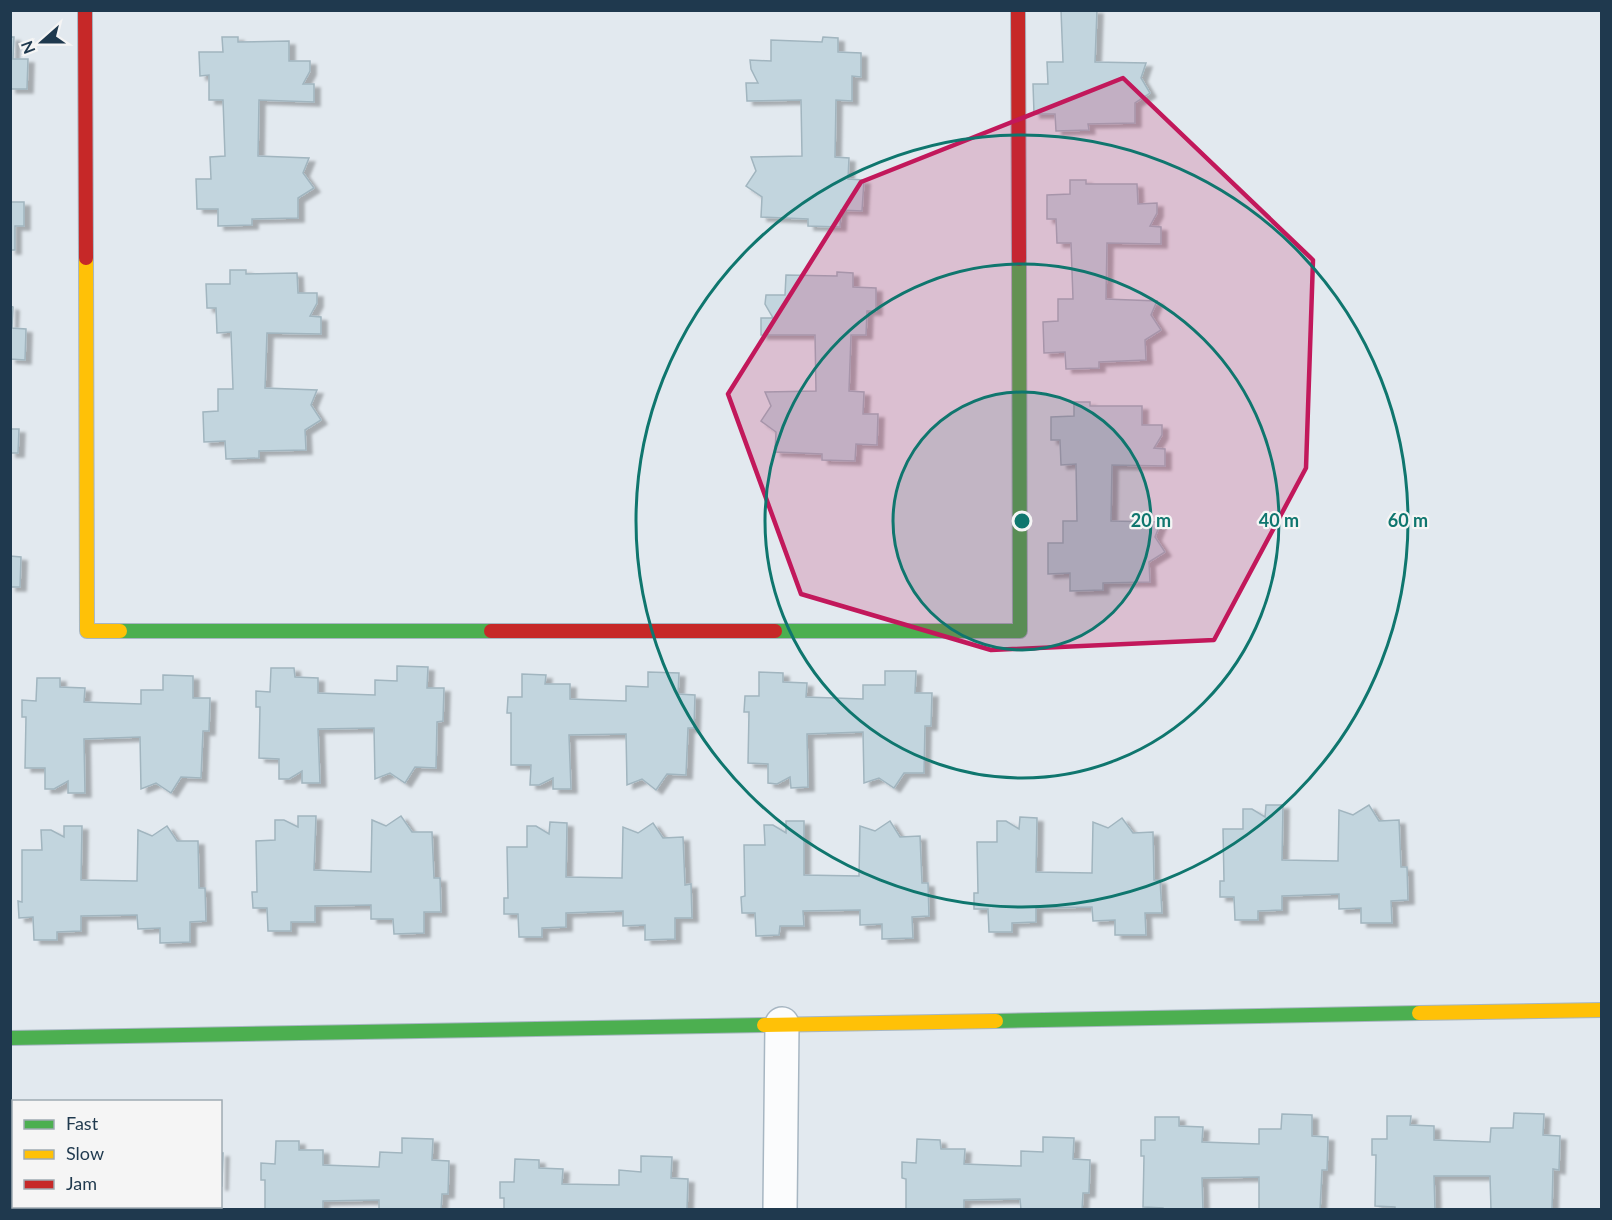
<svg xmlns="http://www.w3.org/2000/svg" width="1612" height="1220" font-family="Lato,sans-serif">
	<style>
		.building { fill: #c2d5de; stroke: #a1b5bf; stroke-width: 1.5; filter: url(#shadow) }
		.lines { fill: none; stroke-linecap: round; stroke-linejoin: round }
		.street-casing { stroke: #a7b6c2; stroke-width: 36 }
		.fast-casing { stroke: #a7b6c2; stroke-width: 16 }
		.slow-casing { stroke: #a7b6c2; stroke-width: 16 }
		.jam-casing { stroke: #a7b6c2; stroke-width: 16 }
		.street { stroke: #fbfcfd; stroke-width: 33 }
		.fast { stroke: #4caf50; stroke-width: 14 }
		.slow { stroke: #ffc107; stroke-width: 14 }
		.jam { stroke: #c62828; stroke-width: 14 }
		.marked { fill: #c2185b; fill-opacity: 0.2; stroke: #c2185b; stroke-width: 4.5; stroke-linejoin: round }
		.ring { fill: none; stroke: #0f766e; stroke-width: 3 }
		.centre { fill: #0f766e; stroke: #f5f5f5; stroke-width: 3 }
		.ring-label { font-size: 18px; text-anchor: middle; font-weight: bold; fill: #0f766e; stroke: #f5f5f5; stroke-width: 4.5; stroke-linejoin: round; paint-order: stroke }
	</style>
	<defs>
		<filter id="shadow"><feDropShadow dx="6" dy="4" stdDeviation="1.5" flood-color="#0004"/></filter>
	</defs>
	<rect width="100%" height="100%" fill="#e2e9ef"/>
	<g class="building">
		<polygon points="1061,10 1097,10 1095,62 1146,63 1141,78 1150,93 1135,103 1135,123 1088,124 1089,130 1056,131 1055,114 1034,114 1033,84 1048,84 1047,62 1063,62"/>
		<polygon points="10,37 14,37 13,59 28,59 27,89 10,89"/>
		<polygon points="222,37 238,37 238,42 289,41 289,61 310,61 310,71 303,84 314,84 314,102 259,100 258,156 309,158 303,173 314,188 298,198 298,218 252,219 252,225 218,226 218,209 197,209 196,179 211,179 210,157 225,156 223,100 209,100 209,75 200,76 199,52 223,52"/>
		<polygon points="823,37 838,38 838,52 861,53 861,77 852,76 852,101 836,100 835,157 849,158 848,179 864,180 862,211 841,210 840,227 808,226 808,219 761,217 762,197 746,186 756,171 751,157 802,156 801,100 747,101 746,83 758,83 751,69 750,60 771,61 771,40 822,42"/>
		<polygon points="1070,180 1086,180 1086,184 1137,184 1138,204 1157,203 1157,213 1150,226 1161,227 1161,244 1107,243 1106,299 1157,301 1151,315 1161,330 1145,340 1146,360 1099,362 1099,368 1066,369 1065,352 1044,353 1043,322 1058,321 1058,299 1073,299 1071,243 1057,243 1056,219 1047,219 1047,195 1070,194"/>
		<polygon points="10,202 24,202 24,226 15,226 15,250 10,250"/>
		<polygon points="230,270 246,270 246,274 297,273 298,293 317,293 317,303 310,316 321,317 321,334 267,333 265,388 317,390 311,405 321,420 305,430 306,450 259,451 259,458 226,459 225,441 204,442 203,412 218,411 218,389 233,389 231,332 217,333 216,308 207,308 206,284 230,284"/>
		<polygon points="837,272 853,273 853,287 876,288 876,311 867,311 866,335 851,335 849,391 864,392 863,414 878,414 877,445 856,444 855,461 822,460 822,454 775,452 776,432 761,421 771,406 765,392 816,391 815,335 761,335 761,318 773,318 765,304 766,295 785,295 786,275 837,276"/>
		<polygon points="10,306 13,307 12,328 26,329 25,360 10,359"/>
		<polygon points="1074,402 1090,402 1090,406 1142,406 1142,425 1162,425 1162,435 1154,448 1165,449 1165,466 1112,465 1111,521 1161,522 1155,537 1165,552 1149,562 1150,582 1103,583 1103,590 1070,591 1070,573 1048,574 1048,543 1063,543 1063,521 1077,521 1076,464 1061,465 1060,440 1051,440 1051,417 1074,416"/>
		<polygon points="10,429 19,429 18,453 10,453"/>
		<polygon points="10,556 21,557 20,587 10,587"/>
		<polygon points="397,666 428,667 427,688 444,688 443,721 437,722 436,768 415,767 405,783 390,773 375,779 374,728 318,729 320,783 302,783 302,771 289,779 279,779 279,759 259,758 260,707 256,707 256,691 270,692 271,668 294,668 295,677 318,678 318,693 375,695 375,680 397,681"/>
		<polygon points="885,671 916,671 915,693 932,693 931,726 925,726 924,773 904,773 894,788 879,778 864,783 863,732 807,734 808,787 791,788 790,777 777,784 768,783 768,764 748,763 749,712 744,712 745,696 759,696 759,672 783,673 783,682 807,683 806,697 863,699 863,685 885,685"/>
		<polygon points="648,672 679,673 678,694 695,695 694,728 688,728 686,775 667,774 656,790 642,779 627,785 626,734 569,735 571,789 553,789 553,778 539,785 530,785 531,765 511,765 511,713 507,713 508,697 522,697 522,674 546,675 545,684 570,684 570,699 626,701 626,686 648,687"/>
		<polygon points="163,675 193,676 193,698 210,698 209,731 203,731 201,778 181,777 171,793 156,783 141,789 140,737 84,739 85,793 68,793 68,781 54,789 45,789 45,768 25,768 26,717 22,717 22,700 36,701 37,678 60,678 60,687 85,688 84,702 141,704 141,690 163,690"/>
		<polygon points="1266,805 1283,805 1282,860 1338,861 1339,810 1353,815 1369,805 1379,821 1399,820 1401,867 1407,867 1408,900 1391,901 1392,923 1361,923 1361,908 1339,909 1339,894 1282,896 1282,910 1258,911 1258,920 1235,920 1234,897 1220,897 1220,881 1224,881 1223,829 1243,829 1243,809 1252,809 1265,817"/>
		<polygon points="298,816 316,816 314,870 371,872 372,820 386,826 401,816 412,832 432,832 434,878 440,878 441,912 424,912 424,933 394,934 393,919 371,919 371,905 315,906 315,922 291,922 291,931 268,931 267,908 253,908 252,892 257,892 256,841 275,840 275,820 284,820 298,827"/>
		<polygon points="1020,817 1037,818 1036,872 1092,873 1093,822 1108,828 1122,818 1133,833 1153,832 1154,880 1160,880 1162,913 1145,913 1146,935 1115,935 1115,920 1093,921 1092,907 1036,908 1036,922 1012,923 1012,932 989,932 988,909 974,909 974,893 978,893 977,842 997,842 997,821 1006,821 1019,829"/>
		<polygon points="786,821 804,821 804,875 859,876 860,826 875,831 890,821 900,837 920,836 922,883 928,883 929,916 912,917 913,938 882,939 882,924 860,925 860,910 803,911 804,926 780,926 779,935 756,936 755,913 742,913 741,897 745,896 744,845 765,845 764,825 773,825 786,833"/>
		<polygon points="550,822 567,823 566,877 622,878 623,827 638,833 653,823 663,838 683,837 685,885 691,884 692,918 675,918 675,939 645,940 645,925 623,926 623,911 566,913 566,927 542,928 542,937 519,937 518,914 504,914 504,898 508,898 507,847 527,847 527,826 536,826 549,834"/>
		<polygon points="64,826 82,826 81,880 137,881 138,830 152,836 167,826 177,841 198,841 199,888 205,888 206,921 190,922 190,942 160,943 160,928 138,929 137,915 81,916 81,931 57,932 57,940 34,940 33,917 19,918 18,901 22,902 22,850 42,850 41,830 51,830 64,837"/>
		<polygon points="1514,1113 1544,1114 1543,1135 1560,1136 1559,1170 1553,1169 1552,1210 1491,1210 1490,1176 1434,1176 1435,1210 1395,1210 1395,1207 1375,1206 1376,1155 1372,1155 1372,1139 1387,1139 1387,1116 1411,1116 1410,1125 1434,1126 1434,1140 1490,1142 1491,1128 1513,1128"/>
		<polygon points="1282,1114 1312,1115 1312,1136 1328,1137 1327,1170 1322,1170 1320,1210 1259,1210 1259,1177 1202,1178 1203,1210 1163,1210 1163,1208 1143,1207 1144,1156 1141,1156 1141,1140 1155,1140 1155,1117 1179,1117 1179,1126 1203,1127 1202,1142 1259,1144 1259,1129 1281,1129"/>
		<polygon points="1043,1137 1074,1138 1073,1159 1090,1160 1089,1193 1083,1193 1082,1210 1021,1210 1020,1199 964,1200 964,1210 906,1210 906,1179 902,1178 902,1162 916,1163 917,1139 940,1140 941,1149 965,1149 964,1164 1021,1166 1021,1151 1043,1152"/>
		<polygon points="402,1138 433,1139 432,1160 449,1161 448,1194 442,1194 441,1210 379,1210 379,1200 323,1201 323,1210 265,1210 265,1180 261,1180 261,1163 275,1164 276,1141 299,1141 299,1150 323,1150 323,1165 379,1167 380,1152 402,1153"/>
		<polygon points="220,1153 223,1153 222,1186 220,1186"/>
		<polygon points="641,1156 672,1157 671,1178 688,1179 687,1210 504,1210 504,1198 500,1198 500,1182 514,1182 515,1159 539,1160 539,1168 563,1169 562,1184 619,1185 619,1170 641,1172"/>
		<rect x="38" y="1206" width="59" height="4"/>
		<rect x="153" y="1206" width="62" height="4"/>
	</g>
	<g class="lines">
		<defs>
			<polyline id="street" points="780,1210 782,1024"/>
			<g id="fast">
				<polyline points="120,631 491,631"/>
				<polyline points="775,631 1020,631 1019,259"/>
				<polyline points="996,1021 1419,1013"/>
				<polyline points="10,1038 764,1025"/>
			</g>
			<g id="slow">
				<polyline points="86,258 87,631 120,631"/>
				<polyline points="1419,1013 1602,1010"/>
				<polyline points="764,1025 996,1021"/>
			</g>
			<g id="jam">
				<polyline points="85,10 86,258"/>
				<polyline points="1018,10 1019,259"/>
				<polyline points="491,631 775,631"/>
			</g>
		</defs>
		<use href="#street" class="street-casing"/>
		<use href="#fast" class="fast-casing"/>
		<use href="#slow" class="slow-casing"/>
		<use href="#jam" class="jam-casing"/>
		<use href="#street" class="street"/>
		<use href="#fast" class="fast"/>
		<use href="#slow" class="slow"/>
		<use href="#jam" class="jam"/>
	</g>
	<path class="marked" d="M1123,78L1313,260L1306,468L1214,640L991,650L801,594L728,394L861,182Z"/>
	<circle cx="1022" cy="521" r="129" fill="#0f766e" fill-opacity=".12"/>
	<g class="ring">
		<circle cx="1022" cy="521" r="129"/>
		<circle cx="1022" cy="521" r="257"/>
		<circle cx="1022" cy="521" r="386"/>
	</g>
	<circle cx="1022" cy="521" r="9" class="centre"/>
	<g class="ring-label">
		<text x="1151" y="527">20 m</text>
		<text x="1279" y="527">40 m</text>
		<text x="1408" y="527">60 m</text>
	</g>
	<rect width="1612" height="1220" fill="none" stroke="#1f394e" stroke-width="24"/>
	<rect x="12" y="1100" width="210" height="108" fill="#f5f5f5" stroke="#9faab2" stroke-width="1.5"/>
	<rect x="24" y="1120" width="30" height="9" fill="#4caf50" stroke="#9faab2" stroke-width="1.5"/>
	<text x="66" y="1130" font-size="18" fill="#1f394e">Fast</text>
	<rect x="24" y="1150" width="30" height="9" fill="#ffc107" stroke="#9faab2" stroke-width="1.5"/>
	<text x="66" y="1160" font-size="18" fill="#1f394e">Slow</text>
	<rect x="24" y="1180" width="30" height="9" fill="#c62828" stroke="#9faab2" stroke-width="1.5"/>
	<text x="66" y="1190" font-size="18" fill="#1f394e">Jam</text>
	<g transform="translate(42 42) rotate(249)" stroke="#f5f5f5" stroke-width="4.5" paint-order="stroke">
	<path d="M0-4.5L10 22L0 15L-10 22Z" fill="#1f394e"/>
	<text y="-9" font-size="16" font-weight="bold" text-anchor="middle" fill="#1f394e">N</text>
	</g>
</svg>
